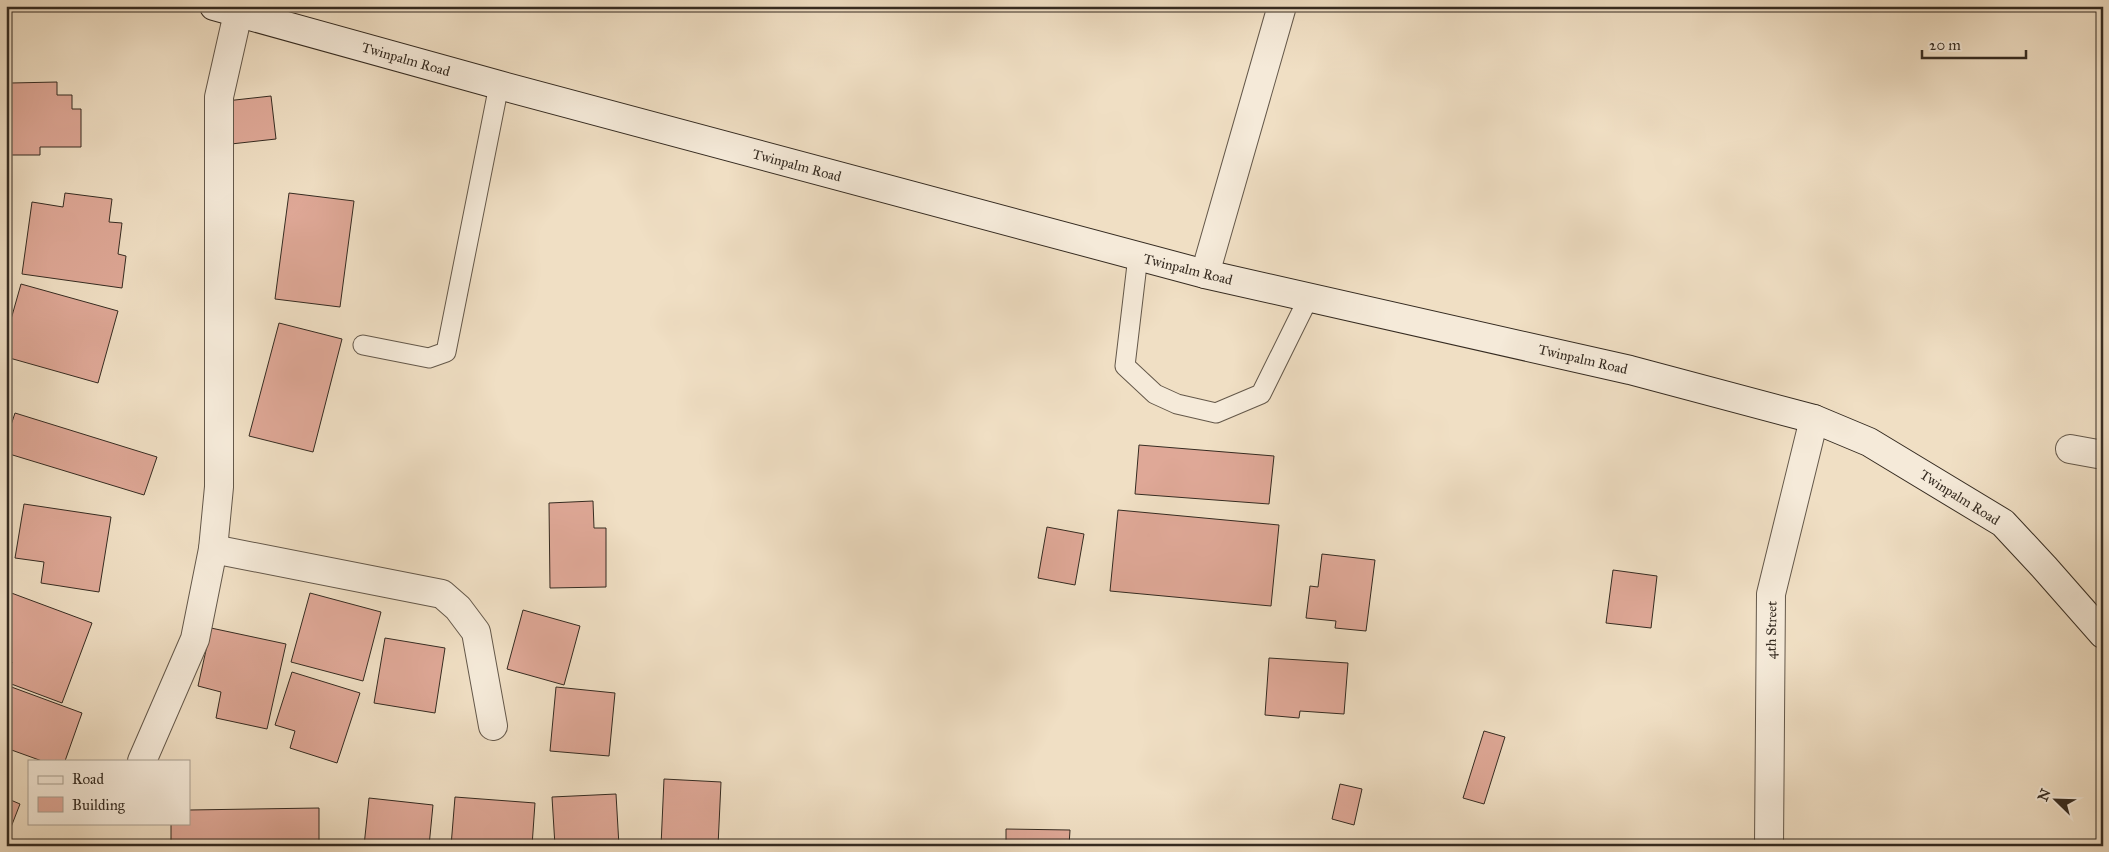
<svg xmlns="http://www.w3.org/2000/svg" width="2109" height="852" font-family="'IM FELL Great Primer',serif">
	<style>
		.building { fill: #dfa897; stroke: #352b21 }
		.lines { fill: none; stroke-linecap: round; stroke-linejoin: round }
		.service-casing { stroke: #64584a; stroke-width: 21 }
		.minor-casing { stroke: #64584a; stroke-width: 30 }
		.secondary-casing { stroke: #352b21; stroke-width: 30 }
		.service { stroke: #f5ead9; stroke-width: 19 }
		.minor { stroke: #f5ead9; stroke-width: 28 }
		.secondary { stroke: #f5ead9; stroke-width: 28 }
		.labels { text-anchor: middle; stroke-width: 4; stroke-linejoin: round; paint-order: stroke }
		.street-label { font-size: 14px; fill: #352b21; stroke: #f5ead9 }
	</style>
	<rect width="100%" height="100%" fill="#f0dfc4"/>
	<filter id="stains"><feTurbulence type="fractalNoise" baseFrequency=".004" numOctaves="4"/><feColorMatrix values="0 0 0 0 .2 0 0 0 0 .09 0 0 0 0 .02 0 0 0 .5 -.17"/></filter>
	<radialGradient id="worn" r=".72"><stop offset=".6" stop-color="#630" stop-opacity="0"/><stop offset="1" stop-color="#630" stop-opacity=".3"/></radialGradient>
	<g class="building">
		<polygon points="57,82 57,95 72,95 72,109 81,109 81,147 40,147 40,155 11,155 11,83"/>
		<polygon points="271,96 276,139 231,144 226,101"/>
		<polygon points="65,193 112,199 109,222 122,223 118,254 126,256 122,288 22,274 32,202 63,207"/>
		<polygon points="289,193 354,201 340,307 275,299"/>
		<polygon points="21,284 118,311 98,383 6,357 6,337"/>
		<polygon points="279,323 342,339 313,452 249,436"/>
		<polygon points="15,413 157,457 144,495 6,453 6,440"/>
		<polygon points="1139,445 1274,456 1269,504 1135,494"/>
		<polygon points="593,501 594,528 606,528 606,587 550,588 549,503"/>
		<polygon points="24,504 111,517 99,592 41,583 44,562 15,558"/>
		<polygon points="1118,510 1279,525 1271,606 1110,591"/>
		<polygon points="1047,527 1084,534 1075,585 1038,578"/>
		<polygon points="1322,554 1375,560 1366,631 1335,628 1336,621 1306,618 1310,586 1318,587"/>
		<polygon points="1613,570 1657,576 1651,628 1606,623"/>
		<polygon points="6,591 92,623 62,703 6,682 12,662 6,660"/>
		<polygon points="310,593 381,612 363,681 291,662"/>
		<polygon points="523,610 580,626 564,685 507,669"/>
		<polygon points="211,628 286,644 267,729 216,718 221,692 198,686"/>
		<polygon points="385,638 445,648 435,713 374,703"/>
		<polygon points="1269,658 1348,663 1344,714 1300,711 1299,718 1265,715"/>
		<polygon points="292,672 360,693 337,763 290,748 295,731 275,725"/>
		<polygon points="6,685 82,713 65,761 42,761 6,748"/>
		<polygon points="556,687 615,693 609,756 550,751"/>
		<polygon points="1484,731 1505,737 1484,804 1463,798"/>
		<polygon points="664,779 721,782 718,846 661,846"/>
		<polygon points="1340,784 1362,789 1354,825 1332,819"/>
		<polygon points="616,794 619,846 555,846 552,797"/>
		<polygon points="455,797 535,803 532,846 451,846"/>
		<polygon points="6,798 20,804 6,840"/>
		<polygon points="369,798 433,805 429,846 364,846"/>
		<polygon points="319,808 319,846 171,846 171,823 189,823 189,810"/>
		<polygon points="1006,829 1070,830 1069,846 1006,846"/>
	</g>
	<g class="lines">
		<defs>
			<g id="service">
				<polyline points="1138,256 1125,366 1155,394 1177,404 1216,413 1261,394 1309,297"/>
				<polyline points="363,345 429,358 446,352 499,85"/>
			</g>
			<g id="minor">
				<polyline points="1205,274 1282,6"/>
				<polyline points="2070,449 2103,455"/>
				<polyline points="213,549 442,594 458,608 476,632 493,726"/>
				<polyline points="142,761 195,639 213,549 219,487 219,97 238,13"/>
				<polyline points="1769,846 1771,594 1814,419"/>
			</g>
			<polyline id="secondary" points="214,6 499,85 1205,274 1630,370 1814,419 1869,442 2003,523 2044,567 2103,634"/>
		</defs>
		<use href="#service" class="service-casing"/>
		<use href="#minor" class="minor-casing"/>
		<use href="#secondary" class="secondary-casing"/>
		<use href="#service" class="service"/>
		<use href="#minor" class="minor"/>
		<use href="#secondary" class="secondary"/>
	</g>
	<g class="labels">
		<g class="street-label">
			<text transform="translate(406 59) rotate(16)" y="5">Twinpalm Road</text>
			<text transform="translate(797 165) rotate(15)" y="5">Twinpalm Road</text>
			<text transform="translate(1188 269) rotate(14)" y="5">Twinpalm Road</text>
			<text transform="translate(1583 359) rotate(13)" y="5">Twinpalm Road</text>
			<text transform="translate(1960 497) rotate(32)" y="5">Twinpalm Road</text>
			<text transform="translate(1771 630) rotate(-89)" y="5">4th Street</text>
		</g>
	</g>
	<rect width="2109" height="852" fill="none" stroke="#f0dfc4" stroke-width="25"/>
	<rect x="8" y="8" width="2094" height="837" fill="none" stroke="#352b21" stroke-width="2.5"/>
	<rect x="12" y="12" width="2084" height="827" fill="none" stroke="#352b21"/>
	<rect x="28" y="760" width="162" height="65" fill="#f5ead9" stroke="#a89e8f"/>
	<rect x="38" y="776" width="25" height="8" fill="#f5ead9" stroke="#a89e8f"/>
	<text x="72" y="784" font-size="15" fill="#352b21">Road</text>
	<rect x="38" y="797" width="25" height="15" fill="#dfa897" stroke="#a89e8f"/>
	<text x="72" y="810" font-size="15" fill="#352b21">Building</text>
	<g transform="translate(2056 800) rotate(293)" stroke="#f5ead9" stroke-width="4" paint-order="stroke">
	<path d="M0-4L9 19L0 12L-9 19Z" fill="#352b21"/>
	<text y="-8" font-size="14" font-weight="bold" text-anchor="middle" fill="#352b21">N</text>
	</g>
	<path d="M1922 50v8h104v-8" fill="none" stroke="#352b21" stroke-width="2.5"/>
	<text x="1929" y="50" font-size="15" fill="#352b21" stroke="#f5ead9" stroke-width="4" paint-order="stroke">20 m</text>
	<rect width="100%" height="100%" filter="url(#stains)"/>
	<rect width="100%" height="100%" fill="url(#worn)"/>
</svg>
